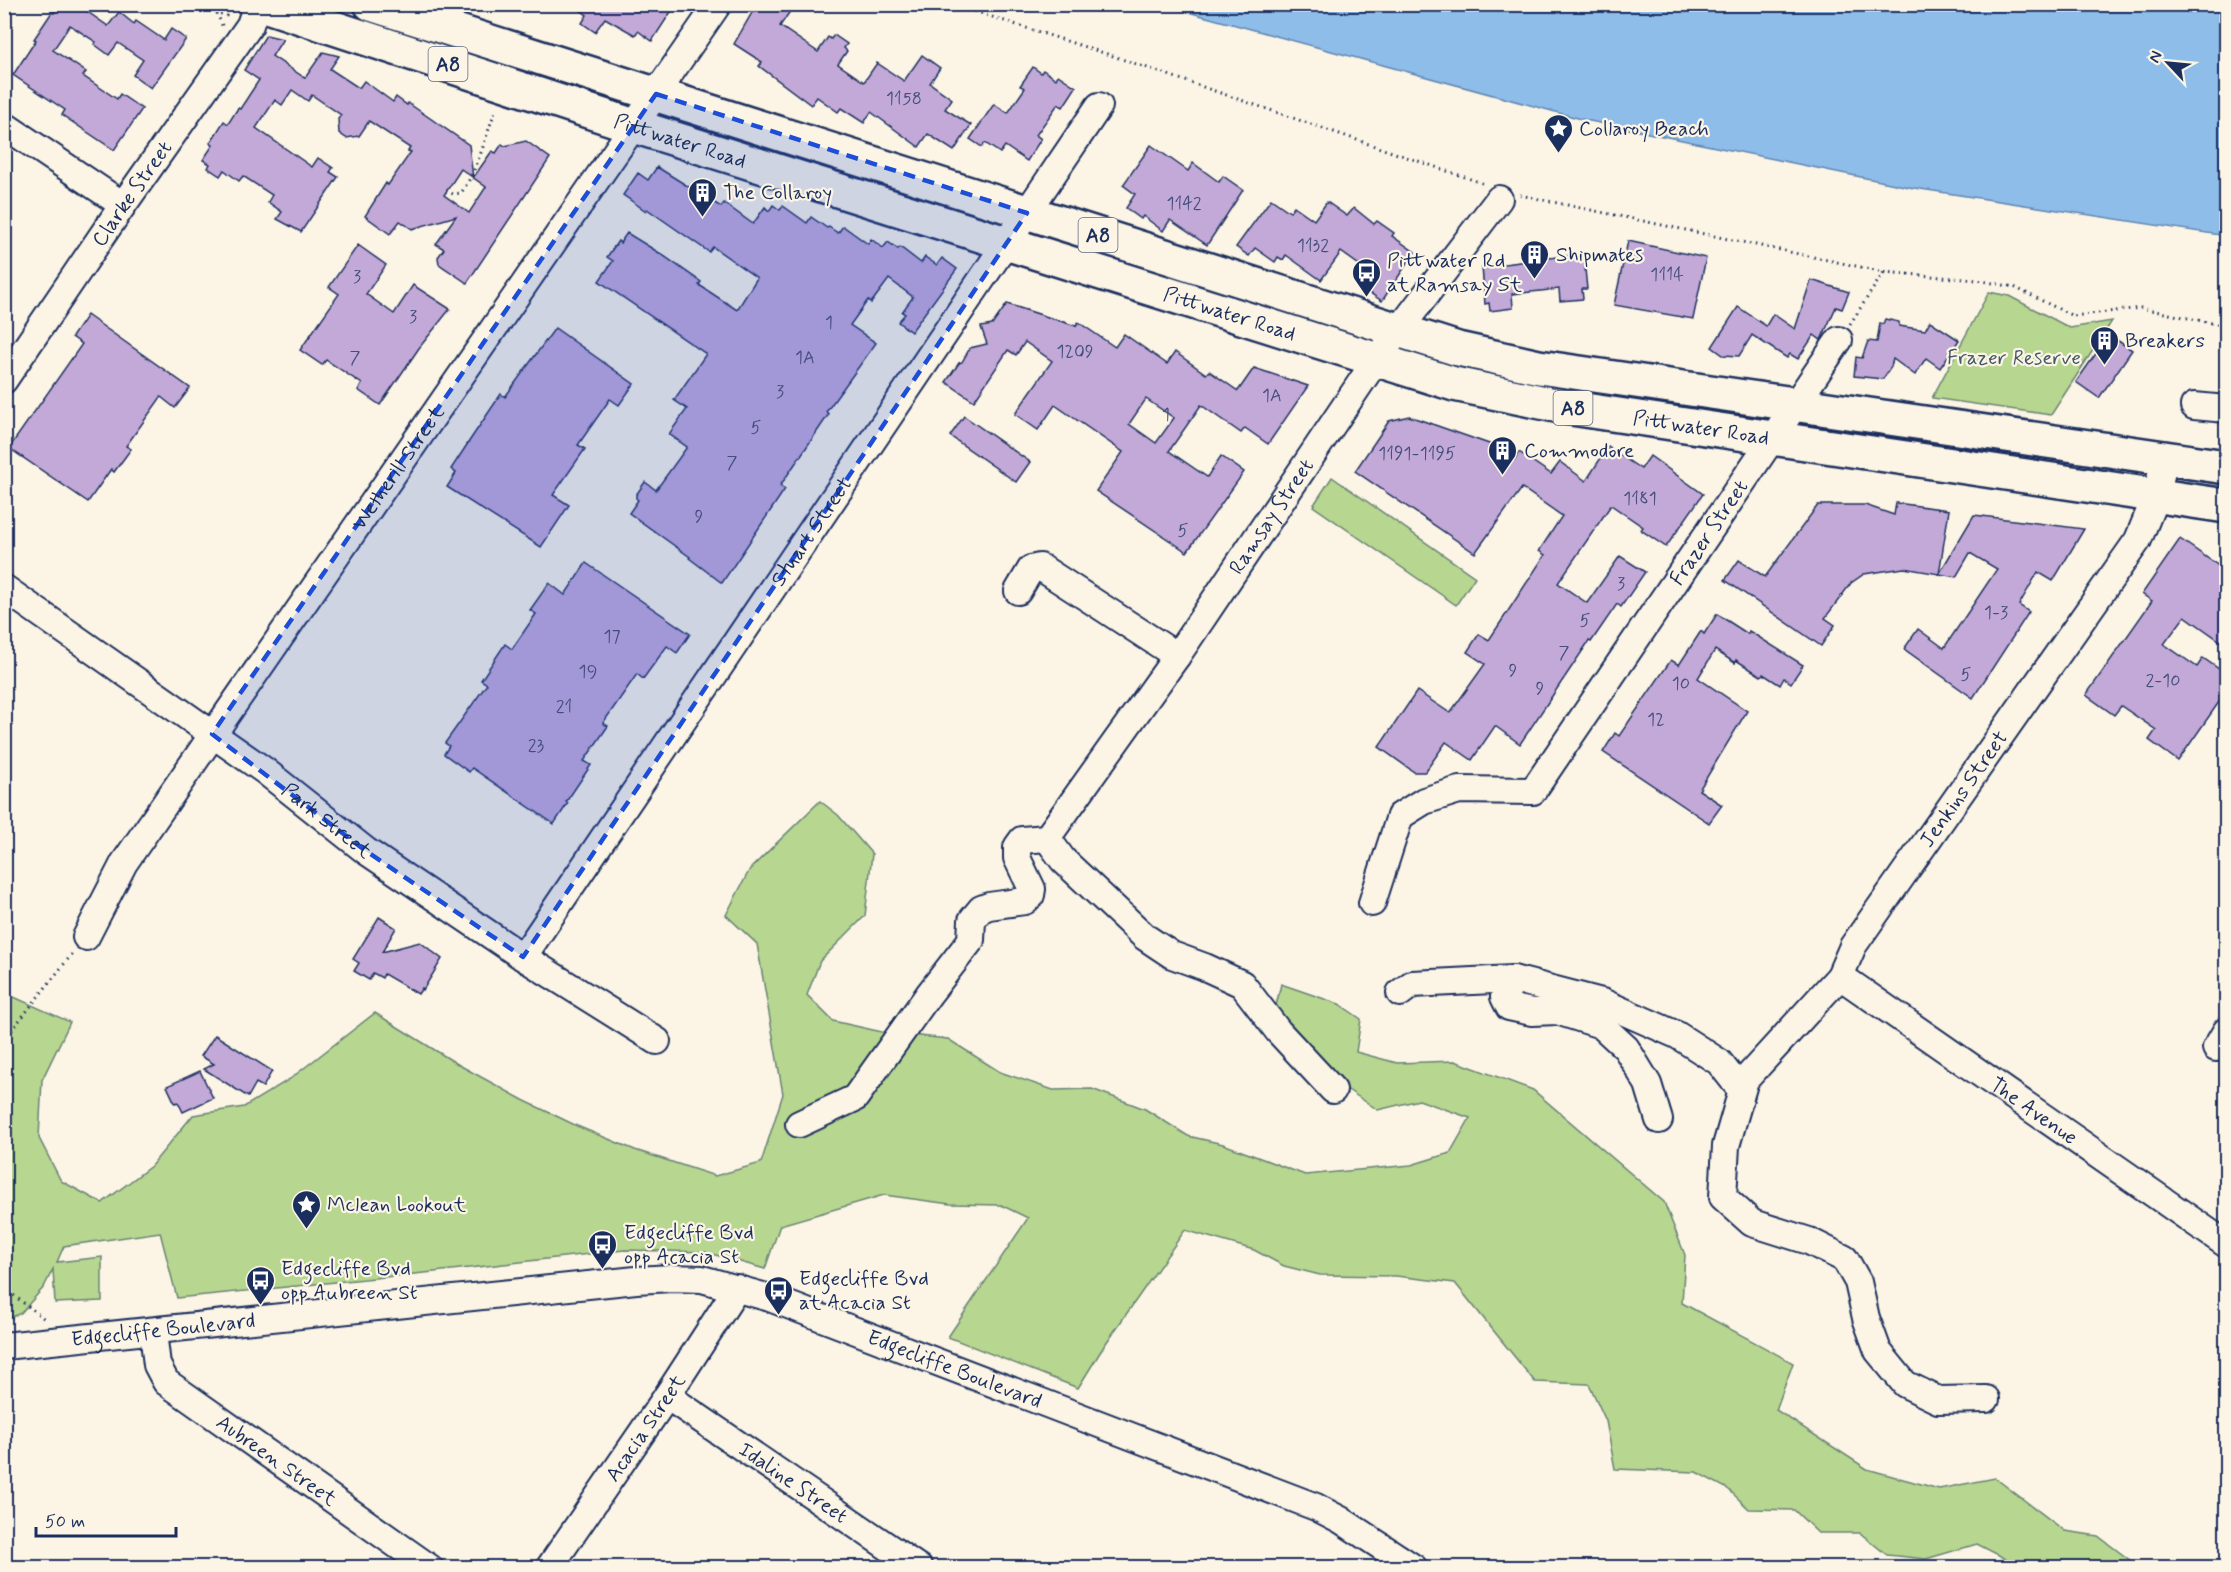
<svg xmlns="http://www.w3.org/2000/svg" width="2231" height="1572" font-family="Mynerve,sans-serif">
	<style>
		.green { fill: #b7d68f; stroke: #698276; stroke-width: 1.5 }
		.water { fill: #8ebde9; stroke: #6084b1; stroke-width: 1.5 }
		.building { fill: #c3a9d7; stroke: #1b2f5e; stroke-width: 1.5; fill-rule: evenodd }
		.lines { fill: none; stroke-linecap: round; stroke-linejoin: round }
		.minor-casing { stroke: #1b2f5e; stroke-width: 30 }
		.highway-casing { stroke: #1b2f5e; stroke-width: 38 }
		.path { stroke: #1b2f5e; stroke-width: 3; stroke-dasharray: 1.5 4.5; stroke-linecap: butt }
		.minor { stroke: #fcf5e5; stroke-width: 26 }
		.highway { stroke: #fcf5e5; stroke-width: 33 }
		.marked { fill: #1d4ed8; fill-opacity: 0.2; stroke: #1d4ed8; stroke-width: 4.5; stroke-dasharray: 12 8; stroke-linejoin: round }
		.labels { text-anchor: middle; stroke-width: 4.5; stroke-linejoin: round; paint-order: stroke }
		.number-label { font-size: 18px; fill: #454e7c }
		.shield { fill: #fcf5e5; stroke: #5e6a86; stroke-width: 1.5 }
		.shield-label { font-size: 20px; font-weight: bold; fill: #1b2f5e }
		.poi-label { font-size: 21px; fill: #1b2f5e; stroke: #fcf5e5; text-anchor: start }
		.street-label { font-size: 21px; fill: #1b2f5e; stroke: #fcf5e5 }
		.park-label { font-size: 21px; fill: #42596a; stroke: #fcf5e5 }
	</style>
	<rect width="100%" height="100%" fill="#fcf5e5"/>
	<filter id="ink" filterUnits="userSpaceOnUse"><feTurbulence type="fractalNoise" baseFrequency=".0167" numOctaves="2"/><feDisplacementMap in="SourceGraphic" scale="12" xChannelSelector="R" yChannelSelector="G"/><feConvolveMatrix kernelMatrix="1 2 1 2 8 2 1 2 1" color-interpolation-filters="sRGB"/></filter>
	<g filter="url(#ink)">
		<g class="green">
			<polygon points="1989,292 2009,296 2070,328 2112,321 2051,415 1932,398"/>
			<polygon points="1332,477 1475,577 1456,605 1313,506"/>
			<polygon points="820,801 838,815 872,854 865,916 820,961 807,995 833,1021 882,1032 948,1039 1000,1072 1053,1090 1092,1089 1145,1109 1188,1136 1223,1144 1305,1175 1411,1165 1450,1153 1470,1118 1419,1100 1378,1110 1342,1086 1275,1010 1281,984 1339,1004 1361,1019 1356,1052 1397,1063 1455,1061 1533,1090 1664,1202 1685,1255 1682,1303 1793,1363 1776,1410 1867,1469 1939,1489 1995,1478 2065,1531 2098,1536 2139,1567 2022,1567 1977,1544 1926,1559 1887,1555 1860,1533 1818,1533 1794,1510 1749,1509 1728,1489 1696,1472 1615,1469 1606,1421 1589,1384 1535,1382 1455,1283 1396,1276 1320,1275 1284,1266 1254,1250 1185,1230 1104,1346 1078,1388 948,1337 1028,1218 1001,1205 950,1204 884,1195 780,1225 765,1269 705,1252 624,1250 434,1272 177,1298 160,1232 64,1246 57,1262 102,1257 102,1301 55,1303 53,1269 44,1287 21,1313 5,1320 4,999 14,997 70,1022 42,1080 39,1138 61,1181 102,1203 151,1166 193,1115 244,1107 290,1079 375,1013 459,1065 523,1100 577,1126 635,1150 715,1176 761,1163 783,1094 757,944 726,915 750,869"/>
		</g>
		<polygon class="water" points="1162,5 2226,5 2226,236 1914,188 1585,120"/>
		<g class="building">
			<polygon points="60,4 76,4 108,26 119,12 134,24 136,21 164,40 171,29 186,39 151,88 133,75 143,60 118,43 109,55 94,44 96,42 70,25 53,50 86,72 83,76 117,99 120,94 142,109 114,150 62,115 65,110 13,75 36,40 34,39 52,12 54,13"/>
			<polygon points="572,4 627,4 636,11 641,4 676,4 652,41 638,31 635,35 605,18 595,32 582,23 587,15"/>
			<polygon points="757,4 795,4 780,26 818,52 828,37 831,39 834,35 847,44 844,48 847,51 838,64 864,82 877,63 904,81 922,55 940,68 930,83 952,99 945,109 971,125 954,151 928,134 919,147 871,112 864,123 841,108 838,112 817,97 811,105 759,66 762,62 734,44"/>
			<path d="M266,35L283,39L272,56L305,78L323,52L339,56L330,69L359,88L364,81L393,102L396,97L407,105L408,103L469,145L473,178L492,151L496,153L502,144L505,146L526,141L550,158L467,283L439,264L438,257L444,249L436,244L456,216L412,229L400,221L390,234L365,216L386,183L388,185L411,152L408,151L410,148L369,121L359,136L346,138L339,133L338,119L341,115L312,95L308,101L292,90L282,105L275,100L256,128L312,167L318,158L333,168L330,172L338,177L301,232L277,219L282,212L268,202L272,195L243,176L239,181L224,170L220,176L208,168L210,164L203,160L213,145L210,143L224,121L228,124L238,108L240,109L259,80L244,70ZM461,169L486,187L469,213L444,195Z"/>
			<polygon points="1033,67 1041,73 1043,70 1056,79 1058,75 1076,87 1063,107 1058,104 1036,135 1041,139 1027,161 1005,146 1000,153 985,143 982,147 970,139 994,104 1008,113 1025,88 1020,86"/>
			<polygon points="1151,145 1188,171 1193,163 1219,182 1223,176 1243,190 1207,245 1170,220 1163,231 1143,216 1141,219 1126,208 1135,194 1123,185"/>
			<polygon points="657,167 721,207 724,203 753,224 765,207 769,211 773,205 780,210 783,206 807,223 811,217 827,228 829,227 838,233 843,226 868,244 871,239 883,248 888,242 898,249 900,247 921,263 925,257 937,265 942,258 957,269 911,332 898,322 905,314 902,312 913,297 889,279 871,303 868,300 850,325 876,343 826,412 829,414 780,486 785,489 722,583 689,558 690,557 629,513 638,500 636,498 636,495 645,482 656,490 687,447 669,434 687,409 674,400 706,354 599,281 613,261 607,257 618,241 620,243 627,233 661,254 701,282 699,285 737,310 757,278 713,247 709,252 647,209 646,211 623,195 638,173 648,180"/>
			<polygon points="1271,199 1290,212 1294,206 1314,220 1327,202 1347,216 1354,208 1374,224 1377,221 1394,233 1392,236 1415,252 1382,301 1364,289 1373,275 1341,252 1321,280 1286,255 1283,260 1278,257 1275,262 1255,248 1249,256 1236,247"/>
			<polygon points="1628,241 1706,258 1693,319 1614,305"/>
			<polygon points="358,245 386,265 366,294 394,314 413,285 450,309 419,348 380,405 358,390 362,384 326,360 322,365 300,350 339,294 329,287"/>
			<polygon points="1580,254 1584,259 1587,289 1582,289 1583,299 1560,301 1559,289 1512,294 1513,308 1490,311 1489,303 1485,304 1482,267"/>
			<polygon points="1811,280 1849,292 1842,309 1836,307 1821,340 1814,335 1798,359 1790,354 1787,358 1752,335 1739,356 1723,355 1712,347 1738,307 1766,326 1773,314 1795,329"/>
			<path d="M1007,304L1076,326L1078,322L1115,347L1124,334L1167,364L1175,352L1206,374L1209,371L1238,391L1254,368L1308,386L1268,444L1245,428L1241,433L1201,405L1169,451L1207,477L1221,456L1244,472L1187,552L1096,491L1123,452L1055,405L1038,430L1015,414L1052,361L1025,342L1016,355L1008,350L974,401L946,382L959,363L962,362L970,348L987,344L981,327L992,325ZM1146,399L1174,418L1156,443L1129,424Z"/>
			<polygon points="87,315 190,388 175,408 161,397 126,446 131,449 114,472 111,469 88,502 9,448 82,344 72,337"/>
			<polygon points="1885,319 1899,322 1899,326 1925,330 1930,321 1959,340 1940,368 1926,358 1915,375 1893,359 1891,367 1883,379 1854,376 1856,357 1862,358 1868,341 1877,342 1880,323 1883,324"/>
			<polygon points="555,328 634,384 619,405 610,399 578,445 585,449 553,495 569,505 541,547 447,487 456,473 451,469 472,437 501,394 505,397"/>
			<polygon points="2109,335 2132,350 2099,398 2076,382"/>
			<polygon points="964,416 1030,462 1016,482 950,436"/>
			<polygon points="1409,416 1492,445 1514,460 1519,452 1551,474 1560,462 1586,481 1608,447 1641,469 1650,456 1703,494 1666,547 1641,530 1643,527 1611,505 1558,583 1587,603 1620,556 1645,572 1621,607 1617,604 1591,642 1589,641 1520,744 1495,726 1472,760 1446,742 1425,772 1414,772 1379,747 1417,691 1450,713 1485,664 1467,652 1479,634 1489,640 1545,555 1539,551 1562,516 1522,488 1475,553 1355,471 1389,421"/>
			<polygon points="1896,503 1949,510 1939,574 1904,568 1864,574 1851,583 1825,618 1835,625 1821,646 1725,580 1739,560 1765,577 1818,505 1865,505 1894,515"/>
			<polygon points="1974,515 2084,529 2053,581 2038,572 2019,605 2029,612 1973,698 1904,649 1918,629 1944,648 1997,569 1970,553 1956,577 1939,574"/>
			<polygon points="2180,539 2226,571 2226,645 2185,616 2164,644 2197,667 2203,658 2226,674 2226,692 2178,761 2149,740 2156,730 2121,706 2114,715 2086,695 2152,601 2142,594"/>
			<polygon points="586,563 690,634 677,653 667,646 643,679 637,674 603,723 608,726 584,761 591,765 566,802 568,803 554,824 472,768 469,772 444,754 449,746 445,743 487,684 481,680 505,644 512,649 536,614 530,610 549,583 565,595"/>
			<polygon points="1717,614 1748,634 1749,631 1803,665 1791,683 1784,678 1780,685 1763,674 1761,676 1736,660 1735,663 1715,650 1698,678 1747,711 1699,790 1722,805 1709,823 1603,752 1615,733 1619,736 1671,660 1679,665 1701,631 1704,634"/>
			<polygon points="379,917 396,928 382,952 420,942 442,959 423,990 422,988 418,994 384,974 382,978 373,973 369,980 354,971 359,963 353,959"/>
			<polygon points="215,1035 272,1071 263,1087 256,1083 248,1097 204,1069 214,1064 201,1056"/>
			<polygon points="200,1071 213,1098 183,1112 178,1102 175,1103 167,1086"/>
		</g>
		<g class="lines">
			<defs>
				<g id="minor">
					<polyline points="4,125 123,205"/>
					<path id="s1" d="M4,380L123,205L250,25L257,4"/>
					<polyline points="2194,406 2226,409"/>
					<path id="s2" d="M4,588L265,771L366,851L523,957L657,1041"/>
					<polyline points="1018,591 1031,569 1040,567 1177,656"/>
					<path id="s3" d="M1047,838L1177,656L1376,360L1499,199"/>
					<polyline points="1047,838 1063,860 1145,937 1172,955 1205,967 1242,984 1278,1031 1333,1090"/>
					<path id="s4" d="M1372,903L1400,816L1424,801L1459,790L1533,791L1839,340"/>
					<path id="s5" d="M86,937L124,863L718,4"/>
					<path id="s6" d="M523,957L1099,106"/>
					<path id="s7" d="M1840,976L2226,1244"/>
					<polyline points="1513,979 1504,997 1509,1007 1532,1012 1557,1011 1601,1025 1626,1048 1648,1084 1659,1120"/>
					<polyline points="1400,993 1412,984 1513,979 1602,1002 1677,1035 1719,1062 1741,1090"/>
					<polyline points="2216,1048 2226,1031"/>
					<polyline points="799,1124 855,1098 929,994 971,940 972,920 981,909 989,906 1025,901 1031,895 1032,889 1017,858 1017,847 1022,840 1047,838"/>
					<path id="s8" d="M153,1332L157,1365L166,1382L430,1568"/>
					<path id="s9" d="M4,1346L636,1280L672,1278L702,1279L770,1298L1316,1507L1341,1520L1414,1568"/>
					<path id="s10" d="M667,1396L919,1568"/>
					<path id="s11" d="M1986,1399L1938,1400L1905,1384L1878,1351L1866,1318L1858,1282L1845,1259L1809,1241L1752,1223L1723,1197L1726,1146L1745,1080L1840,976L1853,946L2138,540L2156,496L2165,459"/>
					<path id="s12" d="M549,1568L667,1396L737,1288"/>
				</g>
				<g id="highway">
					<path id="s13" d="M261,4L634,126L1454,384L1565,407L2226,506"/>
					<polyline points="371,4 1458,349 1539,367 2226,467"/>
				</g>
			</defs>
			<use href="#minor" class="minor-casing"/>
			<use href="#highway" class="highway-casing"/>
			<g class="path">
				<polyline points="192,4 230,17"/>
				<polyline points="952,4 1110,55 1485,184"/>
				<polyline points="217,13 223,28"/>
				<path d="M446,191L453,194L461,193C478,169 485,139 495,111"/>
				<polyline points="1520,195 1884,272 1977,280 2014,287 2073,316 2141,308 2226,326"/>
				<polyline points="1850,324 1884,272"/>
				<polyline points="4,1040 72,954"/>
				<polyline points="4,1288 46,1320"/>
			</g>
			<use href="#minor" class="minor"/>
			<use href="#highway" class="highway"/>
		</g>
	</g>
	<path class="marked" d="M656,94L1027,213L523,957L366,851L212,734Z"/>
	<defs>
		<symbol id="sight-pin" viewBox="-11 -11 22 30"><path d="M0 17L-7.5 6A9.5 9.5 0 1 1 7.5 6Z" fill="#1b2f5e" stroke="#fcf5e5"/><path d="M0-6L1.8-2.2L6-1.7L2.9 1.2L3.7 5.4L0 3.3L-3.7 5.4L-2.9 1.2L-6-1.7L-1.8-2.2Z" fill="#fff"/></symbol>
		<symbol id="building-pin" viewBox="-11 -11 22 30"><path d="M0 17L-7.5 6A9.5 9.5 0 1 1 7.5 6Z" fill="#1b2f5e" stroke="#fcf5e5"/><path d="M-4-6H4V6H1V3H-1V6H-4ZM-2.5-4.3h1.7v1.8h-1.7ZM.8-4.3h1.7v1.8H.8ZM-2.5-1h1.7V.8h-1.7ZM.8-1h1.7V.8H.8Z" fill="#fff"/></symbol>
		<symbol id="bus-pin" viewBox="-11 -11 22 30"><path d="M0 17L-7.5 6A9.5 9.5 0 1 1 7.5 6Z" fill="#1b2f5e" stroke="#fcf5e5"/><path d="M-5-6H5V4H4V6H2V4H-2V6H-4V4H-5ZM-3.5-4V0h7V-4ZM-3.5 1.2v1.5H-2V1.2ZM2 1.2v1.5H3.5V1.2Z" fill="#fff"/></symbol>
	</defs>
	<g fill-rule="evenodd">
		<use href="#sight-pin" x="1542" y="112" width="33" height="45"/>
		<use href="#building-pin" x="686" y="176" width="33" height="45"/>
		<use href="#building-pin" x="1518" y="238" width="33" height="45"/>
		<use href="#bus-pin" x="1350" y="256" width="33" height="45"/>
		<use href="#building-pin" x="2088" y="324" width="33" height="45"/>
		<use href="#building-pin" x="1486" y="434" width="33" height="45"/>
		<use href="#sight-pin" x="290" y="1188" width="33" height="45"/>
		<use href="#bus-pin" x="586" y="1228" width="33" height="45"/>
		<use href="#bus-pin" x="244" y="1264" width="33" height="45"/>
		<use href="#bus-pin" x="762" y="1274" width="33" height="45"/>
	</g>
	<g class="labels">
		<g class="number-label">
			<text x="904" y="104">1158</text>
			<text x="1184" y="209">1142</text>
			<text x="1313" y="251">1132</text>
			<text x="1667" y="280">1114</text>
			<text x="357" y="282">3</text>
			<text x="413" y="322">3</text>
			<text x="829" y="328">1</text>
			<text x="1075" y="357">1209</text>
			<text x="355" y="363">7</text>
			<text x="805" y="363">1A</text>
			<text x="780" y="397">3</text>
			<text x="1272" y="401">1A</text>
			<text x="1166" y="420">1</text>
			<text x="756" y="433">5</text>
			<text x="1417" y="459">1191-1195</text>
			<text x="732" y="468">7</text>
			<text x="1640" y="504">1181</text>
			<text x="699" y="522">9</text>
			<text x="1183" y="536">5</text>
			<text x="1621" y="589">3</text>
			<text x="1996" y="618">1-3</text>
			<text x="1585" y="626">5</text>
			<text x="612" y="642">17</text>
			<text x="1564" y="658">7</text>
			<text x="1513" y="676">9</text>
			<text x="588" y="677">19</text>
			<text x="1966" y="680">5</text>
			<text x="2163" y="686">2-10</text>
			<text x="1681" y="689">10</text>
			<text x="1540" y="694">9</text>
			<text x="564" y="712">21</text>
			<text x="1656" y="725">12</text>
			<text x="536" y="751">23</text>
		</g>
		<g class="shield">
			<rect x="428.5" y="47" width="39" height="34" rx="4.5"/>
			<rect x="1078.5" y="218" width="39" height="34" rx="4.5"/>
			<rect x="1553.5" y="391" width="39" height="34" rx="4.5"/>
		</g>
		<g class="shield-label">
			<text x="448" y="71">A8</text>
			<text x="1098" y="242">A8</text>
			<text x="1573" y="415">A8</text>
		</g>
		<g class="poi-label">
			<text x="1579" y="135">Collaroy Beach</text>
			<text x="723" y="199">The Collaroy</text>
			<text x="1556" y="261">Shipmates</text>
			<text x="1387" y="267">Pittwater Rd<tspan x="1387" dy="24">at Ramsay St</tspan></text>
			<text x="2125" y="347">Breakers</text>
			<text x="1524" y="457">Commodore</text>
			<text x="327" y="1211">Mclean Lookout</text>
			<text x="624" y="1239">Edgecliffe Bvd<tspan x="624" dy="24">opp Acacia St</tspan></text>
			<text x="281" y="1275">Edgecliffe Bvd<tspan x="281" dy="24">opp Aubreen St</tspan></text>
			<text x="799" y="1285">Edgecliffe Bvd<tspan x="799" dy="24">at Acacia St</tspan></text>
		</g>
		<g class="street-label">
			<text dy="7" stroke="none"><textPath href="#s13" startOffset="441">Pittwater Road</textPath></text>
			<text dy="7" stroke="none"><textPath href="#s1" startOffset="226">Clarke Street</textPath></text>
			<text dy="7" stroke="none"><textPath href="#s13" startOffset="1017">Pittwater Road</textPath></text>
			<text dy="7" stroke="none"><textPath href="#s13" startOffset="1503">Pittwater Road</textPath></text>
			<text dy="7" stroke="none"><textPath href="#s5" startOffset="564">Wetherill Street</textPath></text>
			<text dy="7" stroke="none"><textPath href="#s3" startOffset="392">Ramsay Street</textPath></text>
			<text dy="7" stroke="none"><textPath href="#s6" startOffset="514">Stuart Street</textPath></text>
			<text dy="7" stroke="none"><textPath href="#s4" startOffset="543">Frazer Street</textPath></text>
			<text dy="7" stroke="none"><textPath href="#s11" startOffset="850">Jenkins Street</textPath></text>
			<text dy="7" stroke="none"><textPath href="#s2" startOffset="398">Park Street</textPath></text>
			<text dy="7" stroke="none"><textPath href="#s7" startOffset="236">The Avenue</textPath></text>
			<text dy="7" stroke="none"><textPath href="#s9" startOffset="160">Edgecliffe Boulevard</textPath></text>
			<text dy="7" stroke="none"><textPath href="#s9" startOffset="970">Edgecliffe Boulevard</textPath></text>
			<text dy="7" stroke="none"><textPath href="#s12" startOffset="170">Acacia Street</textPath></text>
			<text dy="7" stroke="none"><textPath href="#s8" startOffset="188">Aubreen Street</textPath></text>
			<text dy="7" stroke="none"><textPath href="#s10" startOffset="153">Idaline Street</textPath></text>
		</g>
		<g class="park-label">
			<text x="2014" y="364">Frazer Reserve</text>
		</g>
	</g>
	<rect width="2231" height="1572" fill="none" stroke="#fcf5e5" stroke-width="24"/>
	<rect x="12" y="12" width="2207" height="1548" fill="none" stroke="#1b2f5e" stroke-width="2" filter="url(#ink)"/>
	<g transform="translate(2168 63) rotate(296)" stroke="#fcf5e5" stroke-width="4.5" paint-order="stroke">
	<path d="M0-4.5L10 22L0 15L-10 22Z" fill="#1b2f5e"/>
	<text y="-9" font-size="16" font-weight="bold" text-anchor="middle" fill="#1b2f5e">N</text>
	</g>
	<path d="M36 1527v9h140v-9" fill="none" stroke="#1b2f5e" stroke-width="3"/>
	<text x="45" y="1527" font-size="18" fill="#1b2f5e" stroke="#fcf5e5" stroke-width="4.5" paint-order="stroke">50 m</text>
</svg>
